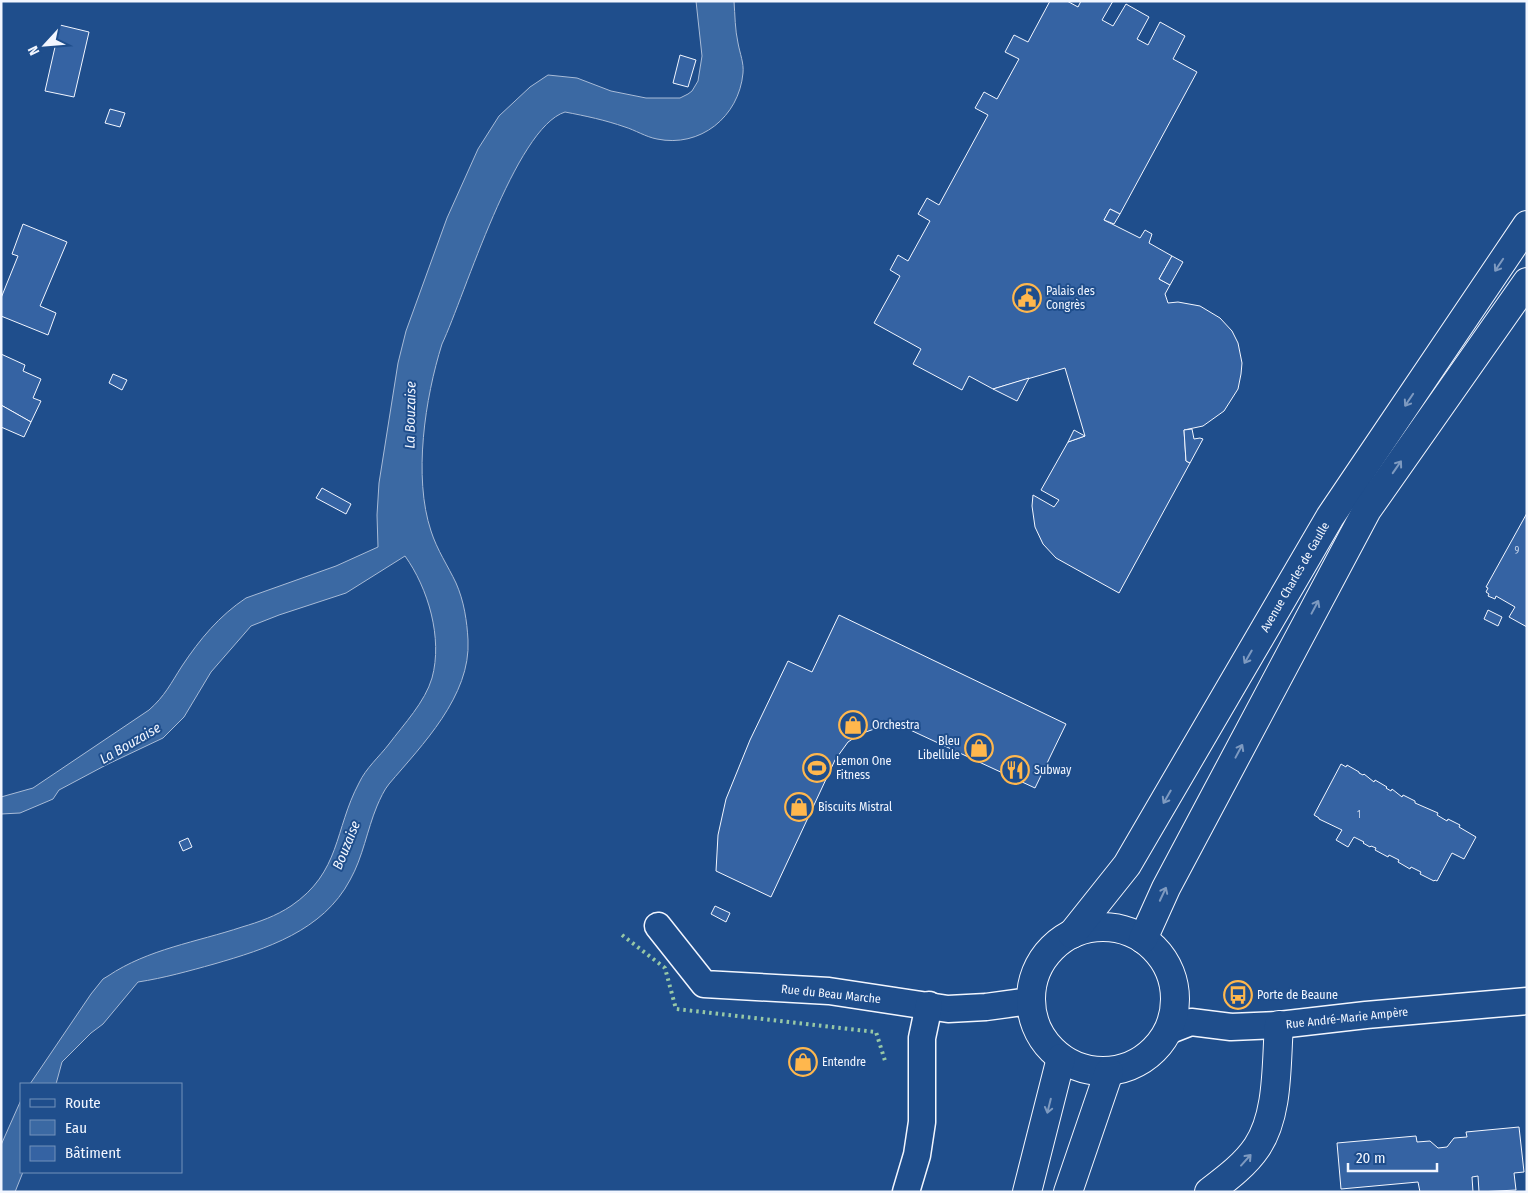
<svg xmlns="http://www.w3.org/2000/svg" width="1528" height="1193" font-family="'Fira Sans Condensed',sans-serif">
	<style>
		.water { fill: #3b69a3; stroke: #a8bbd7 }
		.building { fill: #3563a3; stroke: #f2f6ff }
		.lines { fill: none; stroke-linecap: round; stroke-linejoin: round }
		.minor-casing { stroke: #f2f6ff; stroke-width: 29 }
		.primary-casing { stroke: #f2f6ff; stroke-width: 30 }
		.minor { stroke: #1f4e8c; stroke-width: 26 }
		.primary { stroke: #1f4e8c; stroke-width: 28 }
		.hedge { stroke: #97c8a6; stroke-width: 4; stroke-dasharray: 2.5 4; stroke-linecap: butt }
		.oneway { stroke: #7e9ac0 }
		.labels { text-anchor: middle; stroke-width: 4; stroke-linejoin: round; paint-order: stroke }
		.number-label { font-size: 10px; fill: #c3d1e8 }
		.poi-label { font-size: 12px; fill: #f2f6ff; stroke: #1f4e8c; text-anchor: start }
		.street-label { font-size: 12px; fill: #f2f6ff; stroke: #1f4e8c }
		.water-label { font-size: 14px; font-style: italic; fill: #f2f6ff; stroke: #1f4e8c }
	</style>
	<rect width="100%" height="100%" fill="#1f4e8c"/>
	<g class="water">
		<path d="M696,1H734C735,15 735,30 738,43C740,54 744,63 743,73C739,117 700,148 657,139C646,137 635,130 625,127C605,120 586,116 565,112C515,128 465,295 442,344C425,398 413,477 431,531C437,550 448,566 456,583C464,601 467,621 468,640C471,696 422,745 389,784C384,790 380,799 377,806C367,830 363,857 350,880C323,931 266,949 214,964C189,971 164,978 138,982L103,1024L91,1033L62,1062L56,1084H30L91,994L103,979L108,976C148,949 197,942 242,927C259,922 276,916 291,906C341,872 334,830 359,783C366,768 379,757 389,744C404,724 425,702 432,678C443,638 428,588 405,556L346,593L279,615L251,626L211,672L184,717L163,738L106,765L59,790L53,799L46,802L20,813L1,814V797L33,788L149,710C165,696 171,683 182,666C200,639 219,616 246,598L336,566L378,547L377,515L379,483L398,363L406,331L447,218L478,149L499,116L530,87L548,75L577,78L611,91L646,98H680L688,94L692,91L698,81L702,56Z"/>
		<polygon points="21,1100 21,1172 23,1172 15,1192 1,1192 1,1145"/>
	</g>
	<g class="building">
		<polygon points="1050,1 1067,1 1078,7 1081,1 1113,1 1102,20 1113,26 1126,4 1149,17 1137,39 1148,45 1160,22 1185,36 1173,59 1197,72 1120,214 1110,209 1104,220 1140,238 1145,230 1152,234 1149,243 1172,256 1159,279 1170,285 1165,294 1168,303 1178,302 1200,306 1220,318 1232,331 1238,343 1242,363 1241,374 1238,389 1224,411 1203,426 1184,430 1186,461 1190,463 1119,593 1056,558 1043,544 1035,527 1032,506 1033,495 1054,507 1059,500 1041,490 1068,442 1085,436 1065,368 993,389 969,376 962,390 913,364 921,349 874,323 900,276 890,270 898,255 908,261 930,221 918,214 927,198 939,205 988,115 975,108 984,92 997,99 1019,59 1005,52 1014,35 1028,42"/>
		<polygon points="60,25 89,32 74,97 45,91"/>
		<polygon points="680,55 696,60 688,87 673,83"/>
		<polygon points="110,109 125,113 120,127 105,123"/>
		<polygon points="1110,209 1120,214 1114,224 1104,220"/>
		<polygon points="23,224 67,242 40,306 56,313 48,335 1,316 1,298 18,256 12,254"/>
		<polygon points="1172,256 1183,262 1170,285 1159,279"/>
		<polygon points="1,354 25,365 23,371 41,379 33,398 41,401 31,422 1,405"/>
		<polygon points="113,374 127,380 122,390 109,383"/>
		<polygon points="1029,378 1017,401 993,389"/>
		<polygon points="1,405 31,422 24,437 1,427"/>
		<polygon points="1192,429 1194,439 1200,438 1203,439 1190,463 1186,461 1184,430"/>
		<polygon points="1074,430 1085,436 1068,442"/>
		<polygon points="322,488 351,504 346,514 316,498"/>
		<polygon points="1527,513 1527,627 1509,617 1515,607 1496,596 1495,599 1488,596 1489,594 1486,592 1488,588 1486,587"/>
		<polygon points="1488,610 1502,617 1498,626 1484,619"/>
		<polygon points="839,615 1066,724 1035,788 906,728 892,726 880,727 860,734 848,742 835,760 771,897 716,871 718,835 726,799 750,740 788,661 812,672"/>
		<polygon points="1341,764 1346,767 1347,765 1359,772 1359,773 1363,775 1364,774 1374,782 1375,780 1387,787 1386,788 1391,791 1392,789 1402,797 1403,795 1415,801 1415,803 1438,813 1437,815 1447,821 1448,819 1460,825 1459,827 1476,837 1464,859 1452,853 1437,881 1435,880 1434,881 1420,874 1421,872 1411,867 1410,869 1398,862 1399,860 1389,855 1388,857 1375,850 1376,848 1371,846 1370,847 1363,843 1364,842 1354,837 1348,847 1336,840 1342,830 1319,819 1319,818 1314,815"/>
		<polygon points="188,838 192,847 183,851 179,842"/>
		<polygon points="715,906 730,913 726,922 711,914"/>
		<polygon points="1519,1127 1524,1172 1514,1173 1516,1190 1479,1192 1478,1176 1472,1177 1473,1192 1420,1192 1418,1182 1341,1189 1337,1143 1416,1136 1417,1142 1430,1141 1438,1148 1447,1147 1454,1138 1467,1137 1466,1132"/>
	</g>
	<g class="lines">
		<defs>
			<g id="minor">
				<polyline points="658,926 704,984 829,991 948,1009 986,1007 1031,1001"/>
				<polyline points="1168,1031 1191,1022 1231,1027 1279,1025 1366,1015 1527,1001"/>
				<polyline points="906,1192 917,1155 922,1122 922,1038 929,1005"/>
			</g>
			<g id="primary">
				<circle cx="1103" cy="999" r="72"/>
				<polyline points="1072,934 1127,865 1330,517 1527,225"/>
				<polyline points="1143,939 1166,888 1367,510 1527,282"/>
				<polyline points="1027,1192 1061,1058"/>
				<polyline points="1068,1192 1109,1072"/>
				<path d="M1209,1192C1226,1179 1245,1165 1257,1147C1279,1114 1276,1064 1279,1025"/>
			</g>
		</defs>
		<use href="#minor" class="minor-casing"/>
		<use href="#primary" class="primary-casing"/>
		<use href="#minor" class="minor"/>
		<use href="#primary" class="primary"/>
		<polyline class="hedge" points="622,935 665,968 676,1009 876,1032 886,1064"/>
	</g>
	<defs><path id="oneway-shaft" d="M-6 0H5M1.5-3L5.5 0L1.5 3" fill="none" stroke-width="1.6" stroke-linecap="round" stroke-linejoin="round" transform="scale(1.25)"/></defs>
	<g class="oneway">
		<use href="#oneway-shaft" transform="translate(1499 265) rotate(124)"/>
		<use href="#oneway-shaft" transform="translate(1409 400) rotate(124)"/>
		<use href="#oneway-shaft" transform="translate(1397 467) rotate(-55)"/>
		<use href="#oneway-shaft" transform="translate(1315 607) rotate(-62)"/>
		<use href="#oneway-shaft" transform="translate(1248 657) rotate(120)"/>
		<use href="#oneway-shaft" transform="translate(1239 751) rotate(-62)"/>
		<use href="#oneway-shaft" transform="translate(1167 797) rotate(120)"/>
		<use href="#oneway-shaft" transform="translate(1163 894) rotate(-65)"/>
		<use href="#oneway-shaft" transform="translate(1049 1106) rotate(104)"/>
		<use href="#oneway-shaft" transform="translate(1246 1160) rotate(-48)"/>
	</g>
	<defs>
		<symbol id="civic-ring" viewBox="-11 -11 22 22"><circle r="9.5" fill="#1f4e8c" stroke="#ffb74d" stroke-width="1.5"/><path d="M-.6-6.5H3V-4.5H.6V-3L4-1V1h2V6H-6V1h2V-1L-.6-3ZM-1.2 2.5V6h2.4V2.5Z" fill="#ffb74d"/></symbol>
		<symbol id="shop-ring" viewBox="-11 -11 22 22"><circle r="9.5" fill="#1f4e8c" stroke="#ffb74d" stroke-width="1.5"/><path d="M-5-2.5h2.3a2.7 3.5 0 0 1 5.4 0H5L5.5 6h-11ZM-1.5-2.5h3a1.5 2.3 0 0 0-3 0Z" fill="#ffb74d"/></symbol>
		<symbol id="stadium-ring" viewBox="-11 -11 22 22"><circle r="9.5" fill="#1f4e8c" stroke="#ffb74d" stroke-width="1.5"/><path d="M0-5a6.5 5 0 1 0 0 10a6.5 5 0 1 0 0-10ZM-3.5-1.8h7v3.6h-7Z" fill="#ffb74d"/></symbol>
		<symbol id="restaurant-ring" viewBox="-11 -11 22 22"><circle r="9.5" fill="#1f4e8c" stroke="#ffb74d" stroke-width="1.5"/><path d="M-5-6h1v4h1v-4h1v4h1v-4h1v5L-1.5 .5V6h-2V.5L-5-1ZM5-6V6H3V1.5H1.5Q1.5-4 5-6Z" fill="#ffb74d"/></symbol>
		<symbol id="bus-ring" viewBox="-11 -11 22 22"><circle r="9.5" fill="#1f4e8c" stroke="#ffb74d" stroke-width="1.5"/><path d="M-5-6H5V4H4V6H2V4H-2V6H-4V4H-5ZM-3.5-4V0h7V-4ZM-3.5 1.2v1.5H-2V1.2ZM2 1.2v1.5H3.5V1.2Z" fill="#ffb74d"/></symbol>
	</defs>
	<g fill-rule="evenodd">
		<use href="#civic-ring" x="1011" y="282" width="32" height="32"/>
		<use href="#shop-ring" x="837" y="709" width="32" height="32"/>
		<use href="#shop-ring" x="963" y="732" width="32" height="32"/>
		<use href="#stadium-ring" x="801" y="752" width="32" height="32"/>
		<use href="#restaurant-ring" x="999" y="754" width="32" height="32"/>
		<use href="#shop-ring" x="783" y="791" width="32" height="32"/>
		<use href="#bus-ring" x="1222" y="979" width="32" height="32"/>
		<use href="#shop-ring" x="787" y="1046" width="32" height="32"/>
	</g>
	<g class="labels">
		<g class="number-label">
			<text x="1517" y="554">9</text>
			<text x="1359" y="818">1</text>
		</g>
		<g class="poi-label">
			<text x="1046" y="295">Palais des<tspan x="1046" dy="14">Congrès</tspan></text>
			<text x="872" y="729">Orchestra</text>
			<text x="960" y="745" text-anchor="end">Bleu<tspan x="960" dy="14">Libellule</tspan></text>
			<text x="836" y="765">Lemon One<tspan x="836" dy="14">Fitness</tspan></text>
			<text x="1034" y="774">Subway</text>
			<text x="818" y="811">Biscuits Mistral</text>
			<text x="1257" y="999">Porte de Beaune</text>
			<text x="822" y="1066">Entendre</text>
		</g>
		<g class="street-label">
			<text transform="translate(1295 577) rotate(-60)" y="4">Avenue Charles de Gaulle</text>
			<text transform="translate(831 994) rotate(6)" y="4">Rue du Beau Marche</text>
			<text transform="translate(1347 1018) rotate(-6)" y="4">Rue André-Marie Ampère</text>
		</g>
		<g class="water-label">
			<text transform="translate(410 415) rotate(-89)" y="5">La Bouzaise</text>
			<text transform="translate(130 743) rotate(-30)" y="5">La Bouzaise</text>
			<text transform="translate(346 845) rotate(-68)" y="5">Bouzaise</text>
		</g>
	</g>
	<rect width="1528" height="1193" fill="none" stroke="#f2f6ff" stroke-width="5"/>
	<rect x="20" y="1083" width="162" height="90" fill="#1f4e8c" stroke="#7391ba"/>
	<rect x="30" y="1099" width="25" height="8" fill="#1f4e8c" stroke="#7391ba"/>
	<text x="65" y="1108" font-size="15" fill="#f2f6ff">Route</text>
	<rect x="30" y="1120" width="25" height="15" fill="#3b69a3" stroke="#7391ba"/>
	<text x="65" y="1133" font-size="15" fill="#f2f6ff">Eau</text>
	<rect x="30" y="1146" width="25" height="15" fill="#3563a3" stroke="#7391ba"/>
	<text x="65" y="1158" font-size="15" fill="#f2f6ff">Bâtiment</text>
	<g transform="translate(45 45) rotate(244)" stroke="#1f4e8c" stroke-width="4" paint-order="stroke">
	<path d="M0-4L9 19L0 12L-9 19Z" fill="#f2f6ff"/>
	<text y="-8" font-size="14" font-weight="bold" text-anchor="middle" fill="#f2f6ff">N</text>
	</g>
	<path d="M1348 1163v8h89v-8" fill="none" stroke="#f2f6ff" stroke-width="2.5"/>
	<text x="1356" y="1163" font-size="15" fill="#f2f6ff" stroke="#1f4e8c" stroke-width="4" paint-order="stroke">20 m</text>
</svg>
